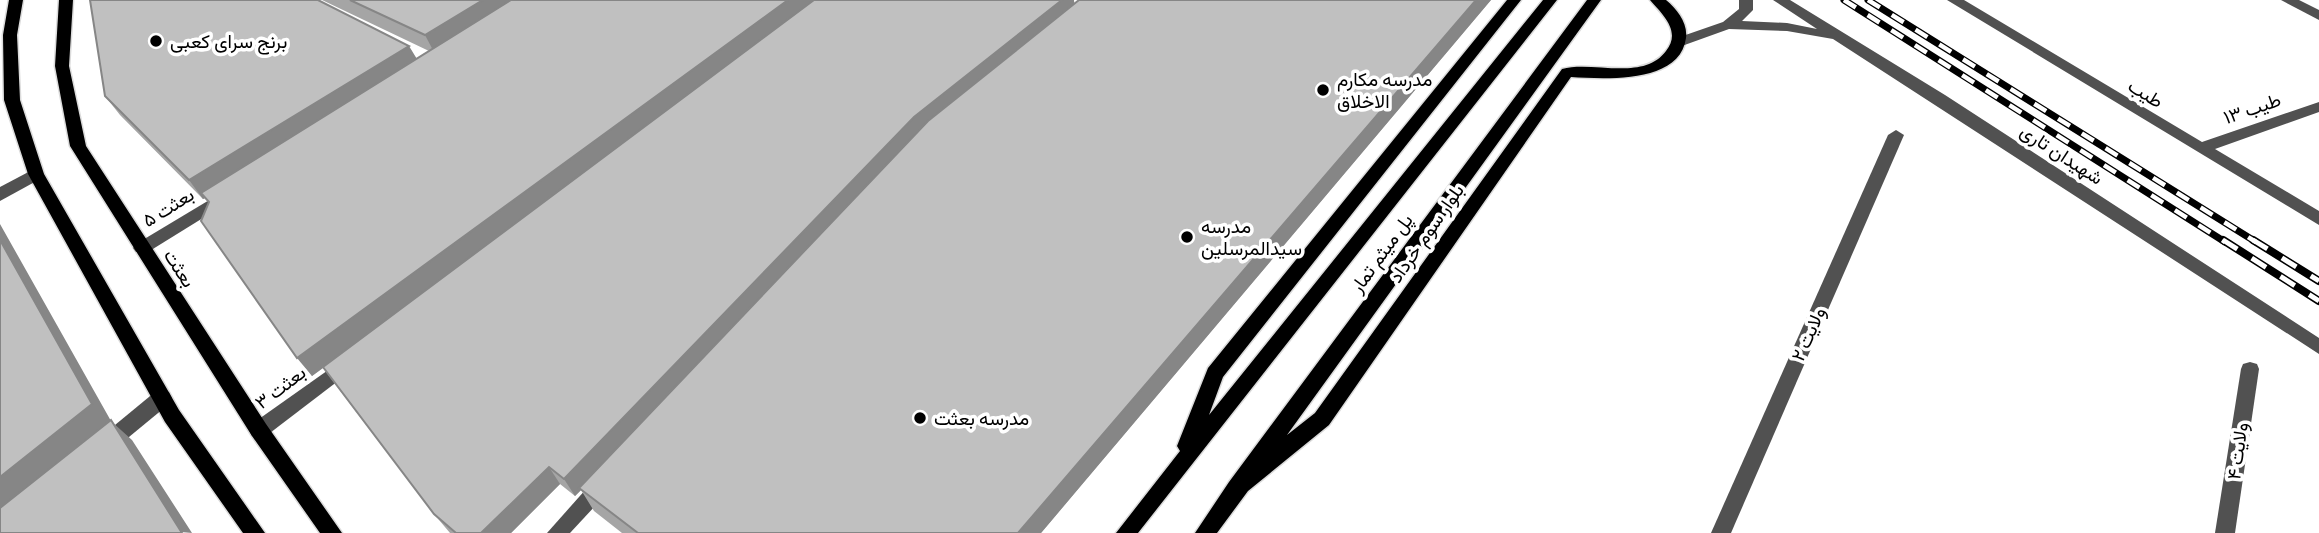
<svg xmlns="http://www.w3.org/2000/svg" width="2319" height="533" font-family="'Titillium Web',Vazirmatn,sans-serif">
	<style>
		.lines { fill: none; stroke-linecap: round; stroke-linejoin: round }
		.major-casing { stroke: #dbdbdb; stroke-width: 3 }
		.minor { fill: #515151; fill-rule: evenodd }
		.major { fill: #000; fill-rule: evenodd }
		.rail-far1-casing { stroke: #000; stroke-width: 7 }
		.rail-casing { stroke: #000; stroke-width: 8 }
		.rail-far1 { stroke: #fff; stroke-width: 4.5; stroke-dasharray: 14; stroke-linecap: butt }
		.rail { stroke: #fff; stroke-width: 5; stroke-dasharray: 17; stroke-linecap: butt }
		.wall { fill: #a5a5a5 }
		.shaded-wall { fill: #868686 }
		.building { fill: #c0c0c0; stroke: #868686; stroke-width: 2 }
		.poi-dot { fill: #000; stroke: #fff; stroke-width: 2.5 }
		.labels { text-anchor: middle; stroke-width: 7; stroke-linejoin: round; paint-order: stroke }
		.poi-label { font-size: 19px; fill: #000; stroke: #fff; text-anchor: start }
		.street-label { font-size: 19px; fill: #000; stroke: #fff }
	</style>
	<rect width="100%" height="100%" fill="#fff"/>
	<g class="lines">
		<defs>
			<g id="major">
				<polygon points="9,0 23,0 17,35 20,100 44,174 179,410 265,533 243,533 165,422 28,174 4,100 3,35"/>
				<polygon points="59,0 73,0 69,66 86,146 266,424 342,533 320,533 252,436 70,146 55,66"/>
				<polygon points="1507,0 1521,0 1223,377 1209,415 1543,0 1557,0 1138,533 1116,533 1180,451 1177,446 1208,368"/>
				<path d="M1587,0H1601L1287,435L1315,413L1562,69C1592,60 1643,82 1666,51C1682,31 1662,14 1650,0H1666C1677,9 1688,23 1686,38C1680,84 1605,79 1571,77L1329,425L1248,491L1217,533H1195L1229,482Z"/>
			</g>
		</defs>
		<use href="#major" class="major-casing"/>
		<g class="minor">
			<polygon points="1739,0 1753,0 1753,10 1742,21 1787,23 1817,29 1773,0 1790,0 1945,95 2319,338 2319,354 1833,39 1787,31 1729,29 1679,47 1672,42 1674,39 1723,22 1739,9"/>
			<polygon points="1947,0 1964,0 2202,142 2319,102 2319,112 2215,149 2319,211 2319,225"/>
			<polygon points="2281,0 2299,0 2319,10 2319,20"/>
			<polygon points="1896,130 1904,135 1731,533 1711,533 1888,135"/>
			<polygon points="36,168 44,174 42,178 0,201 0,187"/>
			<polygon points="226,190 234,196 232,200 148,252 136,252 133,248 136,244"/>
			<polygon points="348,356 355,358 357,363 355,368 266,436 259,438 252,436 249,430 252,424"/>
			<polygon points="2250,362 2257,364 2259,369 2235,533 2215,533 2241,369 2243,364"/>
			<polygon points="162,390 169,392 172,398 169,404 112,451 105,453 98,451 95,445 98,439 155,392"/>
			<polygon points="602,476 609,479 612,485 609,491 570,533 547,533 595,479"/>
		</g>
		<use href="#major" class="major"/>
		<defs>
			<g id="rail-far1">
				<polyline points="1844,0 2225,242"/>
				<polyline points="1868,0 2256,242"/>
			</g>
			<g id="rail">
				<polyline points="2223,240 2319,301"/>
				<polyline points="2253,240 2319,281"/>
			</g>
		</defs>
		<use href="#rail-far1" class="rail-far1-casing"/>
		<use href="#rail" class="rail-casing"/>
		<use href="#rail-far1" class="rail-far1"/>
		<use href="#rail" class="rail"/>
	</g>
	<polygon class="wall" points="322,0 1074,0 1074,4 1079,0 1491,0 1041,533 622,533 594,511 581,490 575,496 560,484 511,533 450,533 434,514 323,368 312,376 209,203 205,198 203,199 120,115 105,96 417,59 429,51"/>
	<g class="shaded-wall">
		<polygon points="483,0 522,0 435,54 425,35"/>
		<polygon points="788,0 818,0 312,376 297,358"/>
		<polygon points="1056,0 1074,0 1075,10 579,488 581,490 575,496 564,479 914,117"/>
		<polygon points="1476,0 1491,0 1041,533 1018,533"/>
		<polygon points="409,46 420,64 201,193 205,198 203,199 189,180"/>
		<polygon points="0,224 111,421 132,440 192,533 0,516"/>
		<polygon points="549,467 560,484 511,533 481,533"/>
	</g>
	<g class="building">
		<polygon points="90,0 318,0 409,46 189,180 105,96"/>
		<polygon points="350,0 483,0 425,35"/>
		<polygon points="511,0 788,0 297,358 201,221 209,202 201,193"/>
		<polygon points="814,0 1062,0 914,117 564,479 549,467 481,533 456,533 434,514 323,367"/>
		<polygon points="1079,0 1476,0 1018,533 638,533 579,488 928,121"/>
		<polygon points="0,240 92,404 0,477"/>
		<polygon points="111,420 182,533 0,533 0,508"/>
	</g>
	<g class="poi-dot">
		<circle cx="156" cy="41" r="7"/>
		<circle cx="1323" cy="90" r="7"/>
		<circle cx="1187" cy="237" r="7"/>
		<circle cx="920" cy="418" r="7"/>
	</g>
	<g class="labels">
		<g class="poi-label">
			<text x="170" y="48">برنج سرای کعبی</text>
			<text x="1337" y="86">مدرسه مکارم<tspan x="1337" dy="22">الاخلاق</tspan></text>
			<text x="1201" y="233">مدرسه<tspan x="1201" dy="22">سیدالمرسلین</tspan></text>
			<text x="934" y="425">مدرسه بعثت</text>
		</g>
		<g class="street-label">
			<text transform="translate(2146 93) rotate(31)" y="7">طیب</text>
			<text transform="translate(2252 108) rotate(-19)" y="7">طیب ۱۳</text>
			<text transform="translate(2062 154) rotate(33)" y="7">شهیدان تاری</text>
			<text transform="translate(168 207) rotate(-32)" y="7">بعثت ۵</text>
			<text transform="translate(1426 233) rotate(-55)" y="7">بلوار سوم خرداد</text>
			<text transform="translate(1381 253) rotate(-54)" y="7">پل میثم تمار</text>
			<text transform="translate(180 268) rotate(57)" y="7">بعثت</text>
			<text transform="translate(1808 334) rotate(-66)" y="7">ولایت ۲</text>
			<text transform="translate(280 387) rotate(-37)" y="7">بعثت ۳</text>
			<text transform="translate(2237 451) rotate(-82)" y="7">ولایت ۴</text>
		</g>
	</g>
</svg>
